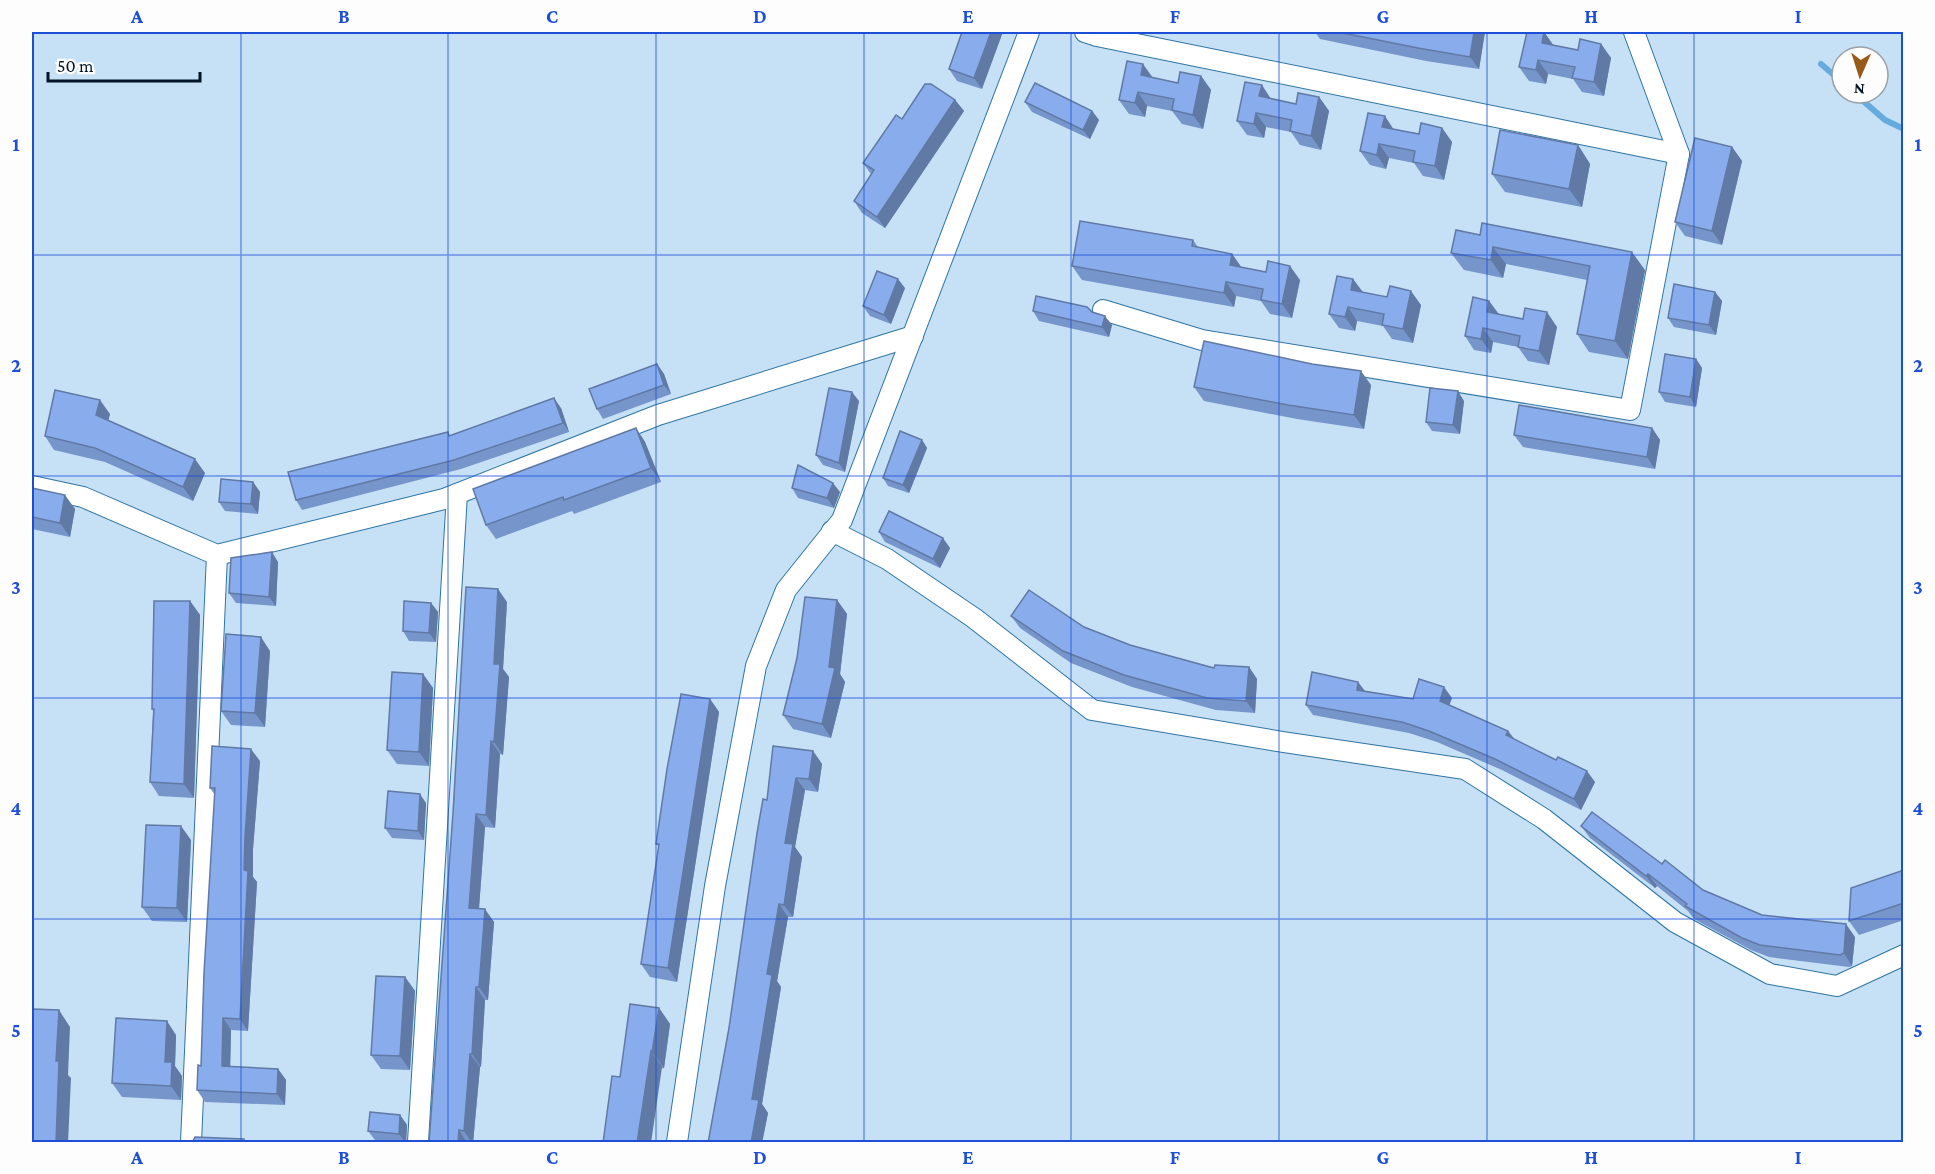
<svg xmlns="http://www.w3.org/2000/svg" width="1935" height="1174" font-family="'Crimson Pro',serif">
	<style>
		.lines { fill: none; stroke-linecap: round; stroke-linejoin: round }
		.stream { stroke: #66abde; stroke-width: 6 }
		.street-casing { stroke: #2f75a3; stroke-width: 22 }
		.street { stroke: #fff; stroke-width: 20 }
		.wall { fill: #7695cb }
		.shaded-wall { fill: #6079a5 }
		.building { fill: #89adec; stroke: #6079a5; stroke-width: 1.5 }
		.grid { fill: none; stroke: #1d4ed8; stroke-width: 1.5; stroke-opacity: 0.55 }
		.neatline { fill: none; stroke: #1d4ed8; stroke-width: 2 }
		.grid-label { font-size: 20px; text-anchor: middle; font-weight: bold; fill: #1d4ed8 }
	</style>
	<rect width="100%" height="100%" fill="#c6e0f5"/>
	<g class="lines">
		<g class="stream">
			<polyline points="1821,64 1842,82"/>
			<polyline points="1854,93 1885,120 1904,129"/>
		</g>
		<defs>
			<g id="street">
				<polyline points="1085,32 1097,36 1679,154"/>
				<polyline points="1103,310 1202,340 1630,410 1679,154 1634,32"/>
				<polyline points="32,486 83,497 217,555 444,499 658,415 913,336"/>
				<polyline points="832,531 887,559 974,618 1092,710 1283,742 1465,769 1544,819 1675,922 1770,974 1837,986 1904,955"/>
				<polyline points="191,1142 217,555"/>
				<polyline points="418,1142 457,494"/>
				<polyline points="677,1142 715,886 756,666 786,590 842,520 1029,32"/>
			</g>
		</defs>
		<use href="#street" class="street-casing"/>
		<use href="#street" class="street"/>
	</g>
	<g class="wall">
		<polygon points="962,32 982,89 957,81 949,69"/>
		<polygon points="1315,32 1485,32 1479,69 1426,61 1320,39"/>
		<polygon points="1544,32 1553,45 1578,50 1601,44 1611,58 1604,96 1582,92 1573,79 1548,74 1546,84 1529,81 1519,67"/>
		<polygon points="1201,76 1211,90 1203,129 1182,124 1172,111 1147,106 1145,117 1129,114 1119,100 1153,78 1178,83"/>
		<polygon points="1319,97 1329,111 1321,150 1300,145 1291,132 1266,127 1264,138 1247,135 1237,121 1271,99 1296,104"/>
		<polygon points="955,100 964,111 885,228 862,213 854,201 871,174 863,163 902,119"/>
		<polygon points="1025,102 1092,111 1099,120 1090,139 1032,112"/>
		<polygon points="1442,128 1452,142 1444,180 1423,176 1414,163 1389,158 1386,169 1370,165 1360,151 1394,129 1419,134"/>
		<polygon points="1578,145 1590,164 1582,207 1505,192 1492,174"/>
		<polygon points="1732,147 1742,161 1722,245 1685,236 1675,222"/>
		<polygon points="1456,230 1645,270 1628,359 1589,352 1577,334 1587,280 1506,264 1503,278 1464,270 1451,253"/>
		<polygon points="1193,240 1198,247 1232,254 1241,267 1300,280 1292,318 1270,314 1261,301 1236,296 1234,307 1082,280 1072,266"/>
		<polygon points="1353,279 1363,292 1421,305 1413,343 1392,339 1383,326 1357,321 1355,331 1339,328 1329,314"/>
		<polygon points="905,288 891,324 870,316 863,306"/>
		<polygon points="1715,292 1722,301 1716,335 1674,327 1668,318"/>
		<polygon points="1489,301 1499,314 1557,327 1549,365 1528,361 1518,347 1493,342 1491,353 1474,350 1465,336"/>
		<polygon points="1033,311 1092,312 1112,325 1109,337 1039,321"/>
		<polygon points="1696,359 1702,368 1696,407 1665,402 1659,392"/>
		<polygon points="657,364 664,374 671,394 603,419 597,409"/>
		<polygon points="1371,385 1364,429 1297,419 1204,401 1194,387"/>
		<polygon points="859,401 845,472 823,465 816,455"/>
		<polygon points="1464,401 1460,434 1432,431 1426,422"/>
		<polygon points="561,408 569,432 461,469 302,510 296,500 451,436"/>
		<polygon points="110,414 108,421 205,473 193,501 105,462 54,450 45,436"/>
		<polygon points="636,428 645,442 661,482 574,514 572,511 496,539 486,525"/>
		<polygon points="1652,428 1660,440 1655,469 1523,447 1514,435"/>
		<polygon points="922,440 927,448 909,493 888,486 883,478"/>
		<polygon points="253,482 260,492 258,514 225,511 219,502"/>
		<polygon points="32,488 75,509 70,537 32,529"/>
		<polygon points="792,488 840,492 834,508 798,498"/>
		<polygon points="879,532 950,548 940,568 885,542"/>
		<polygon points="278,562 276,606 236,603 229,593"/>
		<polygon points="837,600 847,614 840,674 845,682 831,738 793,729 783,715"/>
		<polygon points="190,601 200,615 194,798 159,796 150,782 153,711 152,709"/>
		<polygon points="507,602 503,669 509,677 503,755 500,754 495,828 485,827 479,909 494,922 488,1000 485,1000 481,1067 480,1067 473,1143 429,1143"/>
		<polygon points="431,603 438,612 436,642 409,641 403,631"/>
		<polygon points="1011,616 1084,627 1130,645 1214,668 1249,667 1257,679 1255,713 1216,710 1132,687 1071,663 1020,628"/>
		<polygon points="270,651 265,727 231,725 221,711"/>
		<polygon points="423,674 433,688 429,766 397,764 387,750"/>
		<polygon points="1358,682 1365,691 1413,699 1452,698 1449,705 1508,731 1513,738 1595,782 1581,810 1502,770 1437,742 1409,733 1313,715 1306,705"/>
		<polygon points="710,699 719,712 677,982 650,977 641,964 659,847 656,844"/>
		<polygon points="813,751 822,764 818,792 805,790 795,847 802,857 793,917 788,917 777,981 781,987 762,1104 768,1113 762,1143 708,1143 729,1028 767,800"/>
		<polygon points="260,761 253,849 253,877 257,882 248,1031 231,1030 230,1067 278,1069 286,1080 285,1105 205,1102 197,1090 201,1066 215,795 210,788"/>
		<polygon points="426,803 424,840 392,838 385,828"/>
		<polygon points="1581,826 1662,864 1703,890 1762,915 1855,937 1852,966 1849,967 1769,957 1751,950 1694,919 1688,911 1657,886 1655,888 1590,838"/>
		<polygon points="191,840 187,922 152,921 142,907"/>
		<polygon points="1904,870 1904,920 1859,935 1849,921"/>
		<polygon points="405,977 415,991 410,1070 381,1069 371,1055"/>
		<polygon points="659,1008 670,1024 664,1068 620,1077"/>
		<polygon points="176,1035 175,1066 182,1076 181,1100 122,1097 112,1083"/>
		<polygon points="400,1115 407,1125 406,1143 375,1140 368,1131"/>
	</g>
	<g class="shaded-wall">
		<polygon points="991,32 1003,32 982,89 974,78"/>
		<polygon points="1474,32 1485,32 1479,69 1470,57"/>
		<polygon points="1544,32 1554,46 1542,43"/>
		<polygon points="1601,44 1611,58 1604,96 1594,82"/>
		<polygon points="1538,60 1548,74 1546,84 1536,70"/>
		<polygon points="1143,64 1153,78 1141,75"/>
		<polygon points="1201,76 1211,90 1203,129 1193,115"/>
		<polygon points="1262,85 1271,99 1259,96"/>
		<polygon points="1138,92 1147,106 1145,117 1135,103"/>
		<polygon points="1319,97 1329,111 1321,150 1311,136"/>
		<polygon points="955,100 964,111 885,228 877,217"/>
		<polygon points="1092,111 1099,120 1090,139 1083,130"/>
		<polygon points="1256,113 1266,127 1264,138 1254,124"/>
		<polygon points="1385,116 1394,130 1382,127"/>
		<polygon points="1442,128 1452,142 1444,180 1435,166"/>
		<polygon points="1379,144 1389,158 1386,169 1377,155"/>
		<polygon points="1578,145 1590,164 1582,207 1569,189"/>
		<polygon points="1732,147 1742,161 1722,245 1712,231"/>
		<polygon points="1493,247 1506,264 1503,278 1491,260"/>
		<polygon points="1632,252 1645,270 1628,359 1615,341"/>
		<polygon points="1232,254 1242,268 1230,265"/>
		<polygon points="1290,266 1300,280 1292,318 1282,304"/>
		<polygon points="898,279 905,288 891,324 884,315"/>
		<polygon points="1353,279 1363,293 1351,290"/>
		<polygon points="1226,282 1236,296 1234,307 1224,293"/>
		<polygon points="1411,291 1421,305 1413,343 1403,329"/>
		<polygon points="1715,292 1722,301 1716,335 1709,325"/>
		<polygon points="1489,301 1499,315 1487,312"/>
		<polygon points="1348,307 1357,321 1355,331 1345,317"/>
		<polygon points="1547,312 1557,327 1549,365 1539,351"/>
		<polygon points="1105,316 1112,325 1109,337 1102,327"/>
		<polygon points="1483,328 1493,342 1491,353 1481,339"/>
		<polygon points="1696,359 1702,368 1696,407 1690,397"/>
		<polygon points="657,364 664,374 671,394 664,385"/>
		<polygon points="1361,371 1371,385 1364,429 1354,415"/>
		<polygon points="1458,391 1464,401 1460,434 1453,425"/>
		<polygon points="852,392 859,401 845,472 839,463"/>
		<polygon points="554,398 561,408 569,432 563,423"/>
		<polygon points="100,400 110,414 106,429 96,415"/>
		<polygon points="636,428 645,442 661,482 651,468"/>
		<polygon points="1652,428 1660,440 1655,469 1647,457"/>
		<polygon points="922,440 927,448 909,493 903,485"/>
		<polygon points="195,459 205,473 193,501 183,487"/>
		<polygon points="253,482 260,492 258,514 251,504"/>
		<polygon points="833,483 840,492 834,508 827,498"/>
		<polygon points="65,495 75,509 70,537 60,523"/>
		<polygon points="943,538 950,548 940,568 933,559"/>
		<polygon points="272,552 278,562 276,606 269,597"/>
		<polygon points="32,581 34,584 32,629"/>
		<polygon points="498,589 507,602 503,669 509,677 503,755 494,742 494,664"/>
		<polygon points="837,600 847,614 840,674 845,682 831,738 822,724"/>
		<polygon points="190,601 200,615 194,798 184,784"/>
		<polygon points="431,603 438,612 436,642 429,633"/>
		<polygon points="261,637 270,651 265,727 255,713"/>
		<polygon points="1249,667 1257,679 1255,713 1246,701"/>
		<polygon points="423,674 433,688 429,766 419,752"/>
		<polygon points="1358,682 1366,693 1357,690"/>
		<polygon points="1444,687 1452,698 1447,712 1440,701"/>
		<polygon points="710,699 719,712 677,982 668,968"/>
		<polygon points="1508,731 1516,741 1506,735"/>
		<polygon points="491,741 500,754 495,828 486,815"/>
		<polygon points="251,749 260,761 253,849 253,877 257,882 248,1031 240,1019 245,837"/>
		<polygon points="813,751 822,764 818,792 809,779"/>
		<polygon points="1587,771 1595,782 1581,810 1574,799"/>
		<polygon points="796,778 805,790 795,847 802,857 793,917 784,905 785,843"/>
		<polygon points="420,794 426,803 424,840 418,831"/>
		<polygon points="476,814 485,827 478,921 469,908"/>
		<polygon points="181,826 191,840 187,922 177,908"/>
		<polygon points="1648,874 1657,886 1655,888 1646,876"/>
		<polygon points="779,904 788,917 777,981 781,987 762,1104 768,1113 762,1143 751,1143 752,1099 767,974"/>
		<polygon points="485,909 494,922 488,1000 479,987"/>
		<polygon points="1846,924 1855,937 1852,966 1844,953"/>
		<polygon points="405,977 415,991 410,1070 400,1056"/>
		<polygon points="476,987 485,1000 481,1067 472,1054"/>
		<polygon points="659,1008 670,1024 664,1068 652,1052"/>
		<polygon points="59,1010 70,1027 68,1075 71,1078 68,1143 56,1143 56,1061"/>
		<polygon points="223,1018 231,1030 230,1078 222,1066"/>
		<polygon points="167,1021 176,1035 175,1066 182,1076 181,1100 171,1086 165,1062"/>
		<polygon points="651,1051 662,1067 651,1143 637,1143"/>
		<polygon points="470,1054 480,1067 473,1143 472,1143 464,1131"/>
		<polygon points="278,1069 286,1080 285,1105 277,1094"/>
		<polygon points="400,1115 407,1125 406,1143 399,1134"/>
		<polygon points="459,1130 467,1143 458,1143"/>
	</g>
	<g class="building">
		<polygon points="962,32 991,32 974,78 949,69"/>
		<polygon points="1338,32 1474,32 1470,57 1418,48"/>
		<polygon points="1527,32 1544,32 1542,43 1578,50 1580,39 1601,44 1594,82 1572,78 1575,67 1538,60 1536,70 1519,67"/>
		<polygon points="1127,61 1143,64 1141,75 1178,83 1180,72 1201,76 1193,115 1172,110 1174,99 1138,92 1135,103 1119,100"/>
		<polygon points="1245,82 1262,85 1259,96 1296,104 1298,93 1319,97 1311,136 1290,131 1292,120 1256,113 1254,124 1237,121"/>
		<polygon points="1035,83 1092,111 1083,130 1025,102"/>
		<polygon points="925,84 931,84 955,100 877,217 854,201 874,170 863,163 896,115 902,119"/>
		<polygon points="1368,113 1385,116 1382,127 1419,134 1421,123 1442,128 1435,166 1413,162 1415,151 1379,144 1377,155 1360,151"/>
		<polygon points="1500,130 1578,145 1569,189 1492,174"/>
		<polygon points="1695,138 1732,147 1712,231 1675,222"/>
		<polygon points="1080,221 1193,240 1192,246 1232,254 1230,265 1266,272 1268,261 1290,266 1282,304 1261,300 1263,289 1226,282 1224,293 1072,266"/>
		<polygon points="1482,223 1632,252 1615,341 1577,334 1590,266 1493,247 1491,260 1451,253 1456,230 1480,235"/>
		<polygon points="877,271 898,279 884,315 863,306"/>
		<polygon points="1337,276 1353,279 1351,290 1387,297 1390,286 1411,291 1403,329 1382,325 1384,314 1348,307 1345,317 1329,314"/>
		<polygon points="1674,284 1715,292 1709,325 1668,318"/>
		<polygon points="1036,296 1087,307 1092,312 1105,316 1102,327 1033,311"/>
		<polygon points="1473,297 1489,301 1487,312 1523,319 1525,308 1547,312 1539,351 1518,347 1520,336 1483,328 1481,339 1465,336"/>
		<polygon points="1204,341 1312,364 1361,371 1354,415 1288,405 1194,387"/>
		<polygon points="1665,354 1696,359 1690,397 1659,392"/>
		<polygon points="657,364 664,385 597,409 589,389"/>
		<polygon points="829,388 852,392 839,463 816,455"/>
		<polygon points="1430,388 1458,391 1453,425 1426,422"/>
		<polygon points="55,390 100,400 96,415 195,459 183,487 95,448 45,436"/>
		<polygon points="554,398 563,423 454,460 296,500 288,472 448,432 449,436"/>
		<polygon points="1519,405 1652,428 1647,457 1514,435"/>
		<polygon points="636,428 651,468 564,500 563,497 486,525 473,489"/>
		<polygon points="900,431 922,440 903,485 883,478"/>
		<polygon points="798,465 833,483 827,498 792,488"/>
		<polygon points="221,479 253,482 251,504 219,502"/>
		<polygon points="32,488 65,495 60,523 32,517"/>
		<polygon points="889,511 943,538 933,559 879,532"/>
		<polygon points="272,552 269,597 229,593 231,558"/>
		<polygon points="466,587 498,589 494,664 500,664 494,742 491,741 486,815 476,814 469,908 485,909 479,987 476,987 472,1054 470,1054 464,1131 459,1130 458,1143 429,1143 453,813"/>
		<polygon points="1029,590 1084,627 1130,645 1214,668 1215,665 1249,667 1246,701 1207,698 1124,675 1063,651 1011,616"/>
		<polygon points="805,597 837,600 829,667 835,668 822,724 783,715 797,658"/>
		<polygon points="154,601 190,601 184,784 150,782 154,709 152,709"/>
		<polygon points="404,601 431,603 429,633 403,631"/>
		<polygon points="226,634 261,637 255,713 221,711"/>
		<polygon points="392,672 423,674 419,752 387,750"/>
		<polygon points="1312,672 1358,682 1357,690 1413,699 1419,679 1444,687 1440,701 1508,731 1506,735 1556,760 1558,757 1587,771 1574,799 1495,759 1429,731 1402,722 1306,705"/>
		<polygon points="681,694 710,699 668,968 641,964 659,844 656,844 667,769"/>
		<polygon points="212,746 251,749 245,837 244,870 248,871 240,1019 223,1018 222,1066 278,1069 277,1094 197,1090 198,1065 201,1066 204,973 215,788 210,788"/>
		<polygon points="773,746 813,751 809,779 796,778 785,843 793,844 784,905 779,904 767,974 772,975 752,1099 759,1100 751,1143 708,1143 729,1028 757,833 763,799 767,800"/>
		<polygon points="388,791 420,794 418,831 385,828"/>
		<polygon points="1592,812 1662,864 1665,860 1703,890 1762,915 1846,924 1844,953 1840,955 1760,945 1742,938 1685,906 1687,904 1648,874 1646,876 1581,826"/>
		<polygon points="146,825 181,826 177,908 142,907"/>
		<polygon points="1904,870 1904,903 1849,921 1851,888"/>
		<polygon points="376,976 405,977 400,1056 371,1055"/>
		<polygon points="630,1004 659,1008 652,1052 651,1051 637,1143 603,1143 612,1076 620,1077"/>
		<polygon points="32,1009 59,1010 56,1061 59,1061 56,1143 32,1143"/>
		<polygon points="116,1018 167,1021 165,1062 172,1062 171,1086 112,1083"/>
		<polygon points="370,1112 400,1115 399,1134 368,1131"/>
		<polygon points="195,1137 244,1139 244,1143 192,1143"/>
	</g>
	<path class="grid" d="M241,32V1142M448,32V1142M656,32V1142M864,32V1142M1071,32V1142M1279,32V1142M1487,32V1142M1694,32V1142M32,255H1904M32,476H1904M32,698H1904M32,919H1904"/>
	<rect width="1935" height="1174" fill="none" stroke="#fdfdfd" stroke-width="66"/>
	<g transform="translate(1860 75) rotate(183)"><circle r="28" fill="#fdfdfd" stroke="#98a0a7" stroke-width="1.5"/>
	<path d="M0-4.5L10 22L0 15L-10 22Z" fill="#965a1b"/>
	<text y="-9" font-size="16" font-weight="bold" text-anchor="middle" fill="#001527">N</text>
	</g>
	<path d="M48 72v9h152v-9" fill="none" stroke="#001527" stroke-width="3"/>
	<text x="57" y="72" font-size="18" fill="#001527" stroke="#fdfdfd" stroke-width="4.5" paint-order="stroke">50 m</text>
	<rect x="33" y="33" width="1869" height="1108" class="neatline"/>
	<g class="grid-label">
		<text x="137" y="23">A</text>
		<text x="344" y="23">B</text>
		<text x="552" y="23">C</text>
		<text x="760" y="23">D</text>
		<text x="968" y="23">E</text>
		<text x="1175" y="23">F</text>
		<text x="1383" y="23">G</text>
		<text x="1591" y="23">H</text>
		<text x="1798" y="23">I</text>
		<text x="16" y="151">1</text>
		<text x="1918" y="151">1</text>
		<text x="16" y="372">2</text>
		<text x="1918" y="372">2</text>
		<text x="16" y="594">3</text>
		<text x="1918" y="594">3</text>
		<text x="16" y="815">4</text>
		<text x="1918" y="815">4</text>
		<text x="16" y="1037">5</text>
		<text x="1918" y="1037">5</text>
		<text x="137" y="1164">A</text>
		<text x="344" y="1164">B</text>
		<text x="552" y="1164">C</text>
		<text x="760" y="1164">D</text>
		<text x="968" y="1164">E</text>
		<text x="1175" y="1164">F</text>
		<text x="1383" y="1164">G</text>
		<text x="1591" y="1164">H</text>
		<text x="1798" y="1164">I</text>
	</g>
</svg>
